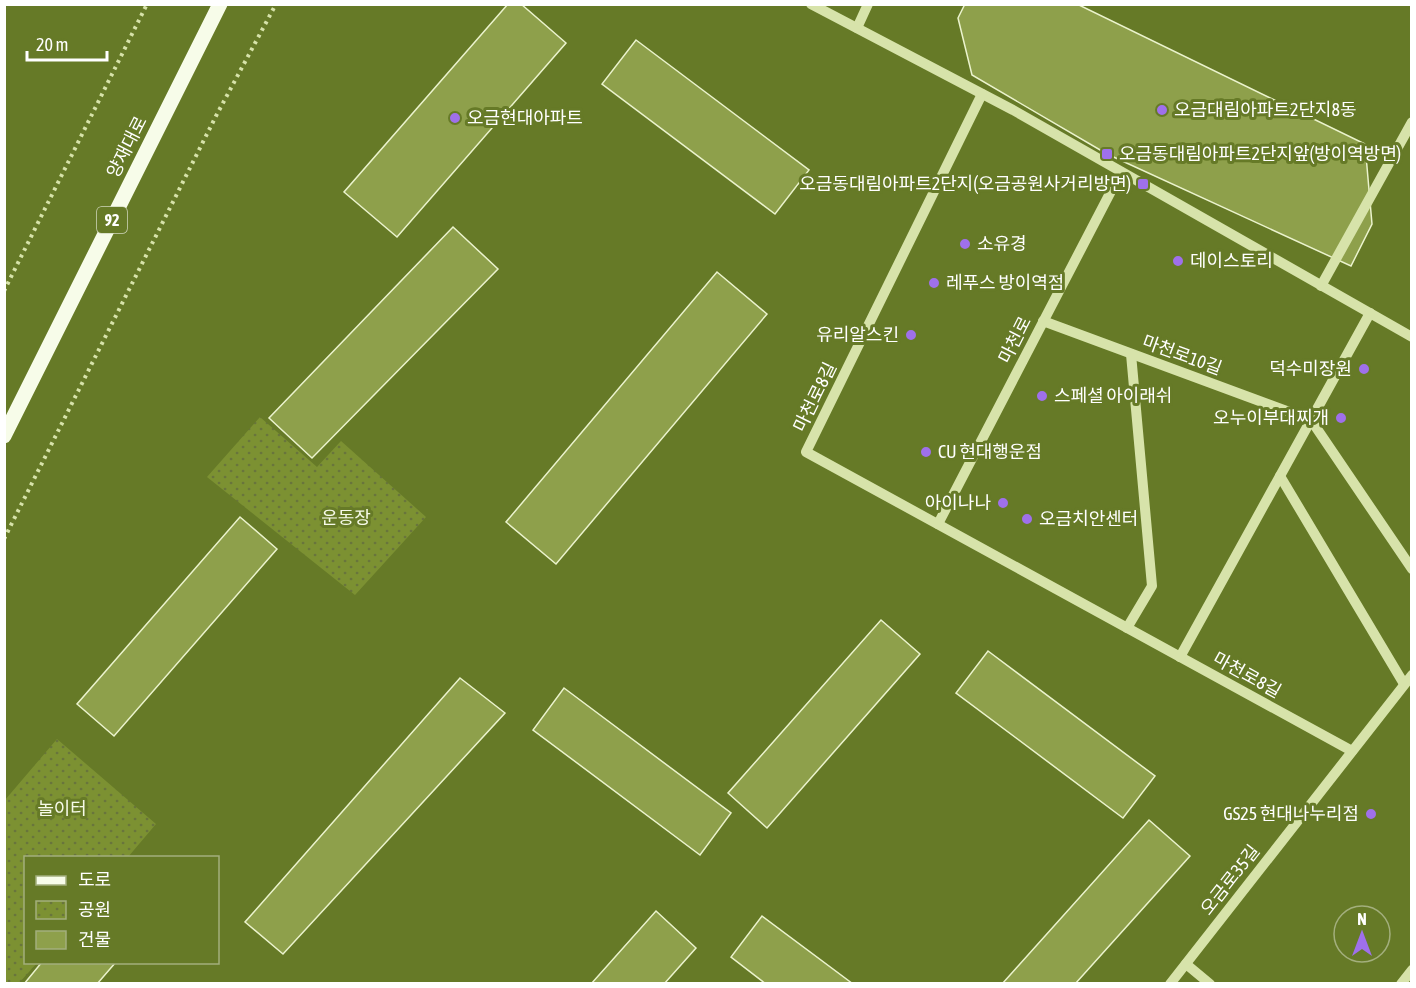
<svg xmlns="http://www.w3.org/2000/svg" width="1416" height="988" font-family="'Asap Condensed','Noto Sans KR',sans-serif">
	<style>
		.park { fill: url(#park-dots) }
		.building { fill: #8ea04b; stroke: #ebf3cd; stroke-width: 1.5 }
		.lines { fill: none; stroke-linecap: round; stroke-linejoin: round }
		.path { stroke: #d7e3aa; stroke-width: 4; stroke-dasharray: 3 4.5; stroke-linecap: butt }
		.minor { stroke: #d7e3aa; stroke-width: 10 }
		.major { stroke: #f7fce9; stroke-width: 15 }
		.poi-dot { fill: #9f70eb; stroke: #667a27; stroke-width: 2 }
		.labels { text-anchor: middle; stroke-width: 6; stroke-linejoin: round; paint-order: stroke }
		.shield { fill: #667a27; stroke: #d1d7be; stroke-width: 1.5 }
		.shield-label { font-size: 16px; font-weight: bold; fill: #fff }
		.poi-label { font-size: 18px; fill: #fff; stroke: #667a27; text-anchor: start }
		.street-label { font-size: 18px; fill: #fff; stroke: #667a27 }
		.park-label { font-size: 18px; fill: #f6fae8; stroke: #667a27 }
	</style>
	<defs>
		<pattern id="park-dots" width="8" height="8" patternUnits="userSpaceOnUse" patternTransform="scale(1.5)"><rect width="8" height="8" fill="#7c9132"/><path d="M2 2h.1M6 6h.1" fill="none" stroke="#69753c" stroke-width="1.8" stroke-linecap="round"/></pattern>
	</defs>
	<rect width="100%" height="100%" fill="#667a27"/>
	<g class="park">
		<polygon points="260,417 317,467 341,441 426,517 355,595 207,477"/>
		<polygon points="57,739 156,824 128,857 26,858 26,962 37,963 19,983 5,983 5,800"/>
	</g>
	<g class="building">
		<polygon points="508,4 521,4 566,43 397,237 344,192"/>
		<polygon points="965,4 1077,4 1365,144 1372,224 1351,266 1107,154 972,75 958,18"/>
		<polygon points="636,40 809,170 775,214 602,84"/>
		<polygon points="453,227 498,269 312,458 269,418"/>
		<polygon points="717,272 767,314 556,564 506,522"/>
		<polygon points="240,517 277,549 114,736 77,704"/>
		<polygon points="881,620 920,654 767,828 728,793"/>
		<polygon points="988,651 1155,776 1123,818 956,693"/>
		<polygon points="460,678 505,713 283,954 245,922"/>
		<polygon points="564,688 731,813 700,855 533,730"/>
		<polygon points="1149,820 1190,856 1075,984 1002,984"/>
		<polygon points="656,911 696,948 664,984 591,984"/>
		<polygon points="762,916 853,984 766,984 731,957"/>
		<polygon points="42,962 116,962 97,984 24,984"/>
	</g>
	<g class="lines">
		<g class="path">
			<polyline points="4,291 147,4"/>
			<polyline points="4,539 216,116 276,4"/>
		</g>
		<g class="minor">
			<polyline points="811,4 1013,110 1412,337"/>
			<polyline points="857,28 868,4"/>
			<polyline points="982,94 806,452 1352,751"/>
			<polyline points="1321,286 1412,122"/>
			<polyline points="1043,321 1311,420 1412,569"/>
			<polyline points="1280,476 1404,684"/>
			<polyline points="938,524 1121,172"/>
			<polyline points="1127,628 1152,586 1131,354"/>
			<polyline points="1180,657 1370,313"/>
			<polyline points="1186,964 1210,984"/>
			<polyline points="1170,984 1412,675"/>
			<polyline points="1401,984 1412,970"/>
		</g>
		<polyline class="major" points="4,436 220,4"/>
	</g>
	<g class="poi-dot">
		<circle cx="1162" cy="110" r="6"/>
		<circle cx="455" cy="118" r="6"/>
		<rect x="1101" y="148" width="12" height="12" rx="3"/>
		<rect x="1137" y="178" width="12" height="12" rx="3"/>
		<circle cx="965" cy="244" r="6"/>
		<circle cx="1178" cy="261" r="6"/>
		<circle cx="934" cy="283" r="6"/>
		<circle cx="911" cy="335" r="6"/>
		<circle cx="1364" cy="369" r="6"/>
		<circle cx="1042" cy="396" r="6"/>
		<circle cx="1341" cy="418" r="6"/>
		<circle cx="926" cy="452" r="6"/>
		<circle cx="1003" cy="503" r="6"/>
		<circle cx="1027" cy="519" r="6"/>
		<circle cx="1371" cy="814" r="6"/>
	</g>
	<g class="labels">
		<rect class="shield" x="97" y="207" width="30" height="26" rx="4.5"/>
		<g class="shield-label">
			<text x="112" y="226">92</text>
		</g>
		<g class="poi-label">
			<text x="1174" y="116">오금대림아파트2단지8동</text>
			<text x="467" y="124">오금현대아파트</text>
			<text x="1119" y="160">오금동대림아파트2단지앞(방이역방면)</text>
			<text x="1131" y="190" text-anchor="end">오금동대림아파트2단지(오금공원사거리방면)</text>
			<text x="977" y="250">소유경</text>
			<text x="1190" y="267">데이스토리</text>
			<text x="946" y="289">레푸스 방이역점</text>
			<text x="899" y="341" text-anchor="end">유리알스킨</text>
			<text x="1352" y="375" text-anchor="end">덕수미장원</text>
			<text x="1054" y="402">스페셜 아이래쉬</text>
			<text x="1329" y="424" text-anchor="end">오누이부대찌개</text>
			<text x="938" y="458">CU 현대행운점</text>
			<text x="991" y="509" text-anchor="end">아이나나</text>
			<text x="1039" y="525">오금치안센터</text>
			<text x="1359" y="820" text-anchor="end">GS25 현대나누리점</text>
		</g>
		<g class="street-label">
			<text transform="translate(127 147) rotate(-63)" y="6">양재대로</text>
			<text transform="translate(1015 340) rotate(-63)" y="6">마천로</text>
			<text transform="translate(1182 355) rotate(20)" y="6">마천로10길</text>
			<text transform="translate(815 397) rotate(-64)" y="6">마천로8길</text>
			<text transform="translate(1247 675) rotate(29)" y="6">마천로8길</text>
			<text transform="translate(1230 880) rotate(-52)" y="6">오금로35길</text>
		</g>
		<g class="park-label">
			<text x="346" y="524">운동장</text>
			<text x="62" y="815">놀이터</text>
		</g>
	</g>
	<rect width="1416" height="988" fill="none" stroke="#ffffff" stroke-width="12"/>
	<rect x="24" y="856" width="195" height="108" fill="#667a27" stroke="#a3af7d" stroke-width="1.5"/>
	<rect x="36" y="876" width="30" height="9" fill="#f7fce9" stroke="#a3af7d" stroke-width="1.5"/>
	<text x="78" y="886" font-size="18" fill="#ffffff">도로</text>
	<rect x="36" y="901" width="30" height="18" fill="url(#park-dots)" stroke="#a3af7d" stroke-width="1.5"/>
	<text x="78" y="916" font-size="18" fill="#ffffff">공원</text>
	<rect x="36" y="931" width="30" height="18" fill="#8ea04b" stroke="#a3af7d" stroke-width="1.5"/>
	<text x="78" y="946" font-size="18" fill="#ffffff">건물</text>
	<g transform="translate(1362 934)"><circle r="28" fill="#667a27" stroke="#a3af7d" stroke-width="1.5"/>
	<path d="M0-4.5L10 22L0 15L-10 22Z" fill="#9f70eb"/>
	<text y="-9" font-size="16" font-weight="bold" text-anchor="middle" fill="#ffffff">N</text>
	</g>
	<path d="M27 51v9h80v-9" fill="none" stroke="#ffffff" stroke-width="3"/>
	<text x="36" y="51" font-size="18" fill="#ffffff" stroke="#667a27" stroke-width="4.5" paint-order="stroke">20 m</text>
</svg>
